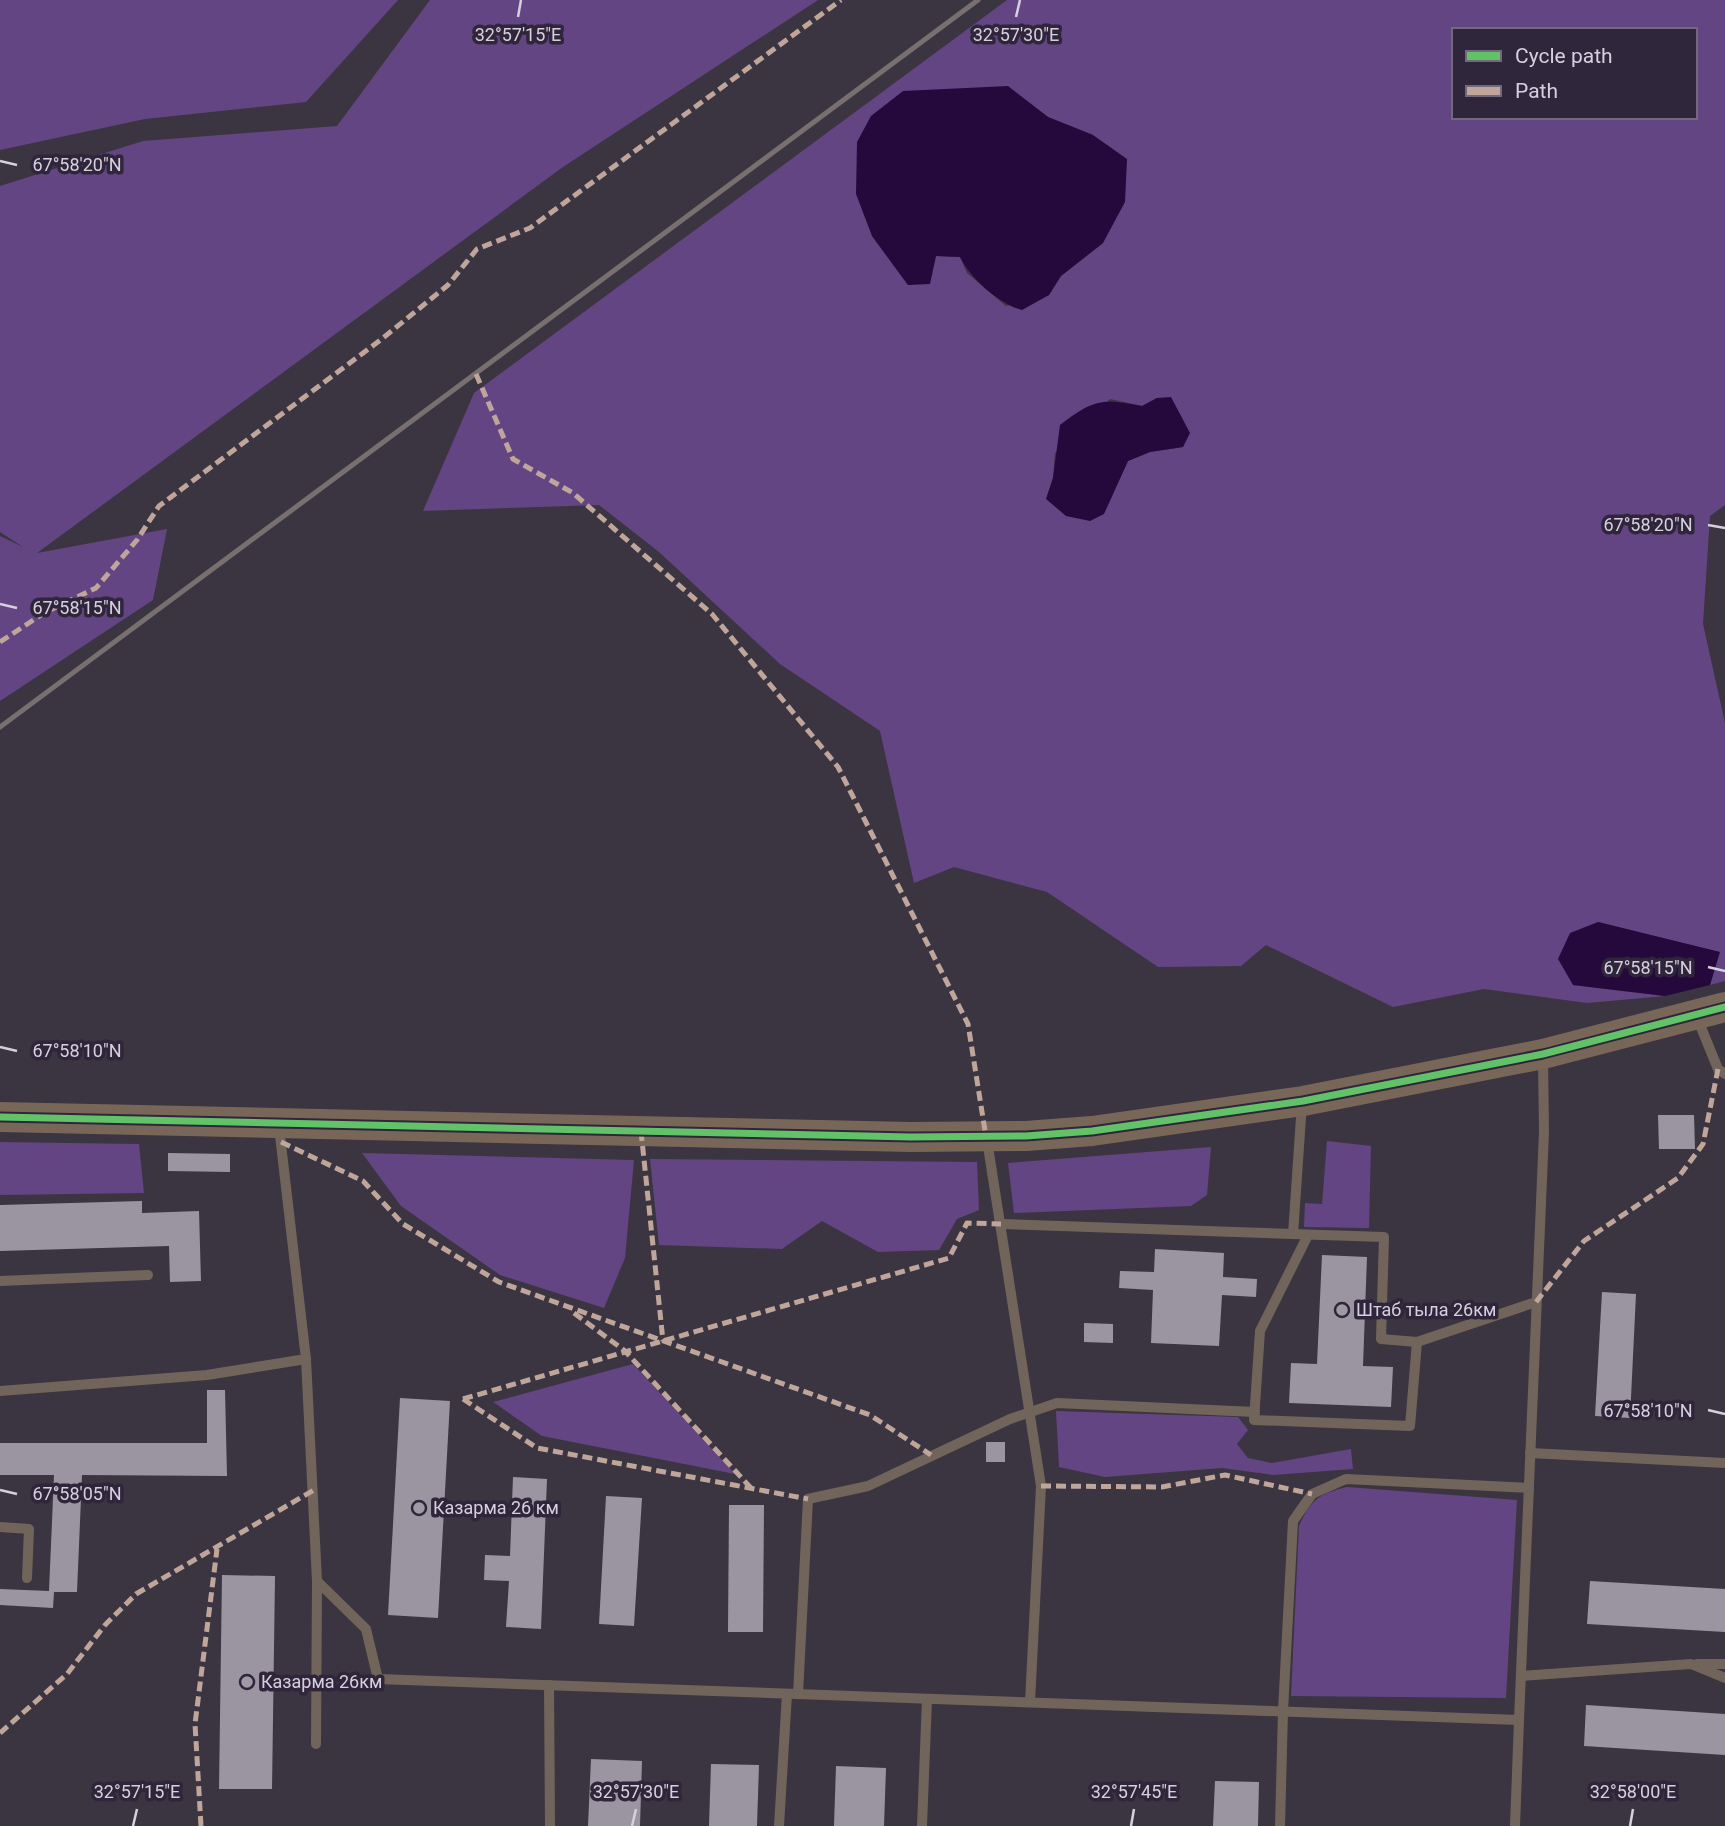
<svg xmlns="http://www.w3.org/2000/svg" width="1725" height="1826" font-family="Roboto,sans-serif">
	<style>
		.green { fill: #634584; fill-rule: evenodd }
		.water { fill: #25093c }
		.building { fill: #9b95a2 }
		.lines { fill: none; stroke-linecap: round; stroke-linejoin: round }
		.lane { stroke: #71655b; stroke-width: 10 }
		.secondary { stroke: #786758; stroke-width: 30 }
		.rail { stroke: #78706e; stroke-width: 5 }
		.quiet { stroke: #c0a59a; stroke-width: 5; stroke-dasharray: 10 5; stroke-linecap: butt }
		.cycleway-casing { stroke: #2f263b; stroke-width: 11 }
		.cycleway { stroke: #61c268; stroke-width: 7 }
		.ticks { fill: none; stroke: #d6d0de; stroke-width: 2.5 }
		.poi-dot { fill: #a09aa7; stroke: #2f263b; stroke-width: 2.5 }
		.labels { text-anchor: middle; stroke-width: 7; stroke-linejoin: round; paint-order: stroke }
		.poi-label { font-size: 18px; fill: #d6d0de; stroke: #2f263b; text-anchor: start }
		.ticks-label { font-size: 18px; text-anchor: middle; fill: #d6d0de; stroke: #2f263b; stroke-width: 7; stroke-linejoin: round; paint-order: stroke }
	</style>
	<rect width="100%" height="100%" fill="#3b3541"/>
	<g class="green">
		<polygon points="0,0 398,0 306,102 145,119 0,150"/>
		<polygon points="430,0 818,0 563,167 37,553 167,529 153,600 0,701 0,536 23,547 0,532 0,186 143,141 337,126"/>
		<path d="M1007,0H1725V505L1710,516L1703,624L1725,723V981L1710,985L1719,952L1598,922L1573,985L1665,996L1587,1003L1484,989L1393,1007L1266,945L1241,966L1158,967L1047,892L954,867L914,883L880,731L780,664L659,552L599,505L423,511L474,393ZM1454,30H1695V117H1454ZM1008,87L1048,117L1093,135L1103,243L1061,276L1049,295L1006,306L967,273L960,257L936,256L908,285L872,236ZM1157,398L1183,447L1150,452L1128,461L1104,513L1046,499L1053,478L1055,453L1110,399L1142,406Z"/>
		<polygon points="1327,1141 1371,1146 1369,1228 1304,1227 1305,1203 1322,1204"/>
		<polygon points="0,1142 139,1144 144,1193 0,1195"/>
		<polygon points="1211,1147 1207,1195 1191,1206 1014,1213 1008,1163"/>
		<polygon points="362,1153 634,1160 625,1258 604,1308 500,1275 401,1206"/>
		<polygon points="650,1159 977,1162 979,1210 957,1219 939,1250 878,1252 822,1221 782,1249 659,1245"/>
		<polygon points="633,1364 735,1474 542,1436 493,1402"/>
		<polygon points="1056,1411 1238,1417 1248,1430 1237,1444 1248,1458 1272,1463 1351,1449 1353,1469 1273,1475 1222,1468 1105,1477 1059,1467"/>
		<path d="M1347,1487L1517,1500L1506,1698L1291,1696L1299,1526C1311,1499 1319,1494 1347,1487Z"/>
	</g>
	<g class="water">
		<path d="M1008,86L1048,117L1093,135L1127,159L1125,202L1103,243L1061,276L1049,295L1022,310C999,304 970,278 960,257L936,256L930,284L908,285L872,236L856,194L857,142L871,116L903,91Z"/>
		<path d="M1171,397L1190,433L1183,447L1150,452L1128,461L1104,514L1090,521L1066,516L1046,499L1053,478L1060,425C1093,400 1101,398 1142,406L1157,398Z"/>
		<polygon points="1598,922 1720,952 1710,985 1665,996 1573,985 1558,959 1570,933"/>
	</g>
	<g class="building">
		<polygon points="1658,1115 1694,1115 1695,1149 1659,1149"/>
		<polygon points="168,1153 230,1154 230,1172 168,1171"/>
		<polygon points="142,1201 142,1213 199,1211 201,1281 170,1282 169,1246 0,1251 0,1205"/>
		<polygon points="1155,1249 1224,1253 1223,1277 1257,1279 1256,1297 1222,1295 1219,1346 1151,1343 1153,1290 1119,1288 1120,1271 1154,1272"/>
		<polygon points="1322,1255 1367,1257 1363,1366 1393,1367 1391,1407 1289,1403 1291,1363 1317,1364"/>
		<polygon points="1602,1292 1636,1294 1630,1418 1595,1416"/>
		<polygon points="1084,1323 1113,1324 1113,1343 1084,1342"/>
		<polygon points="207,1390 225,1390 227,1476 82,1475 77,1592 54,1592 53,1608 0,1605 0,1589 49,1591 54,1475 0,1475 0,1443 207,1443"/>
		<polygon points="400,1398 450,1401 438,1618 388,1615"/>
		<rect x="986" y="1442" width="19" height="20"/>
		<polygon points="513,1477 547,1479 541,1629 506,1627 509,1581 484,1580 485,1555 510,1556"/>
		<polygon points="606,1496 642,1498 634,1626 599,1624"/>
		<polygon points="729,1505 764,1505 763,1632 728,1632"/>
		<polygon points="222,1575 275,1576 272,1789 219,1789"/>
		<polygon points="1590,1581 1725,1589 1725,1632 1587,1624"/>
		<polygon points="1586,1705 1725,1714 1725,1755 1584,1746"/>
		<polygon points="591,1759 642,1761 640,1826 588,1826"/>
		<polygon points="711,1764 759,1765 757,1826 709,1826"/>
		<polygon points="836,1766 886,1768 884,1826 834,1826"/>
		<polygon points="1215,1781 1259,1782 1258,1826 1213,1826"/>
	</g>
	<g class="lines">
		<g class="lane">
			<polyline points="1696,1015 1718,1069 1725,1074"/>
			<polyline points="279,1127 306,1359 317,1581 366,1629 378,1679 1519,1720 1544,1132 1543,1057"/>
			<polyline points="987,1140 1041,1486 1030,1702"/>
			<polyline points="1001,1224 1384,1237 1381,1339 1417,1342"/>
			<polyline points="1293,1234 1302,1103"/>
			<polyline points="1308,1235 1260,1331 1254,1420 1410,1426 1417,1342 1536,1302"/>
			<polyline points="0,1281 148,1275"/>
			<polyline points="0,1391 207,1375 306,1359"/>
			<polyline points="1530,1453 1725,1463"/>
			<polyline points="0,1527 29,1529 27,1578"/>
			<polyline points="1697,1664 1725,1664"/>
			<polyline points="1521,1676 1691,1664 1725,1678"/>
			<polyline points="549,1685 550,1826"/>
			<polyline points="798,1694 808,1499 868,1486 1010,1419 1057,1403 1255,1412"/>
			<polyline points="316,1744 317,1581"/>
			<polyline points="779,1826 787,1694"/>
			<polyline points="922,1826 927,1699"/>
			<polyline points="1280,1826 1283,1711 1293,1521 1312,1494 1346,1479 1529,1488"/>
			<polyline points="1515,1826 1519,1720"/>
		</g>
		<polyline class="secondary" points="0,1117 911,1137 1026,1136 1092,1131 1303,1101 1543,1054 1725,1007"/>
		<polyline class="rail" points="0,727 978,0"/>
		<g class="quiet">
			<polyline points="476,374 513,459 573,493 712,614 838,767 968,1024 986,1137"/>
			<polyline points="0,642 44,613 96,588 137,540 159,506 383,338 448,285 477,249 530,228 841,0"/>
			<polyline points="641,1131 663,1341"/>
			<polyline points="281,1142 363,1181 403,1224 499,1282 870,1415 931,1455"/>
			<polyline points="1536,1302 1584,1241 1678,1178 1703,1144 1718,1069"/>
			<polyline points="574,1313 625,1351 751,1488"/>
			<polyline points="463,1399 949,1258 967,1223 1001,1224"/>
			<polyline points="463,1399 537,1448 808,1499"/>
			<polyline points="1041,1486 1162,1487 1225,1475 1312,1494"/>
			<polyline points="0,1733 67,1674 105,1625 136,1594 314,1490"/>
			<polyline points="201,1826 195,1724 217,1549"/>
		</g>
		<defs>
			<polyline id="cycleway" points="0,1117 911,1137 1026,1136 1092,1131 1303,1101 1543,1054 1725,1007"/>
		</defs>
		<use href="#cycleway" class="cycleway-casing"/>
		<use href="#cycleway" class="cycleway"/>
	</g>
	<path class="ticks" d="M518,17L521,0M1016,17L1020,0M0,161L17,165M1708,525L1725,528M0,604L17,608M1708,967L1725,971M0,1047L17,1051M1708,1410L1725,1414M0,1490L17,1494M133,1826L137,1809M632,1826L636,1809M1131,1826L1134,1809M1630,1826L1633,1809"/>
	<g class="poi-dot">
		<circle cx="1342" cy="1310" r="7"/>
		<circle cx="419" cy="1508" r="7"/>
		<circle cx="247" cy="1682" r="7"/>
	</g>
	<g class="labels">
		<g class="poi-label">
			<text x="1356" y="1316">Штаб тыла 26км</text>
			<text x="433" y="1514">Казарма 26 км</text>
			<text x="261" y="1688">Казарма 26км</text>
		</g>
	</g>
	<g class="ticks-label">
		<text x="518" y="41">32°57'15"E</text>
		<text x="1016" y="41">32°57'30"E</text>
		<text x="77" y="171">67°58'20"N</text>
		<text x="1648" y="531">67°58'20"N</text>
		<text x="77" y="614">67°58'15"N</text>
		<text x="1648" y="974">67°58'15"N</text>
		<text x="77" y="1057">67°58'10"N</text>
		<text x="1648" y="1417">67°58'10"N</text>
		<text x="77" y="1500">67°58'05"N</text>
		<text x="137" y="1798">32°57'15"E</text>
		<text x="636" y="1798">32°57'30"E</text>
		<text x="1134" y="1798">32°57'45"E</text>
		<text x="1633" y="1798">32°58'00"E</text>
	</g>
	<rect x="1452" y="28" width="245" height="91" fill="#2f263b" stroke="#726a7c" stroke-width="2"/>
	<rect x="1466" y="51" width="35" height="10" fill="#61c268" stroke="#726a7c" stroke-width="2"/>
	<text x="1515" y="63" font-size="21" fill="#d6d0de">Cycle path</text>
	<rect x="1466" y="86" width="35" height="10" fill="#c0a59a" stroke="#726a7c" stroke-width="2"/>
	<text x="1515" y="98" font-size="21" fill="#d6d0de">Path</text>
</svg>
